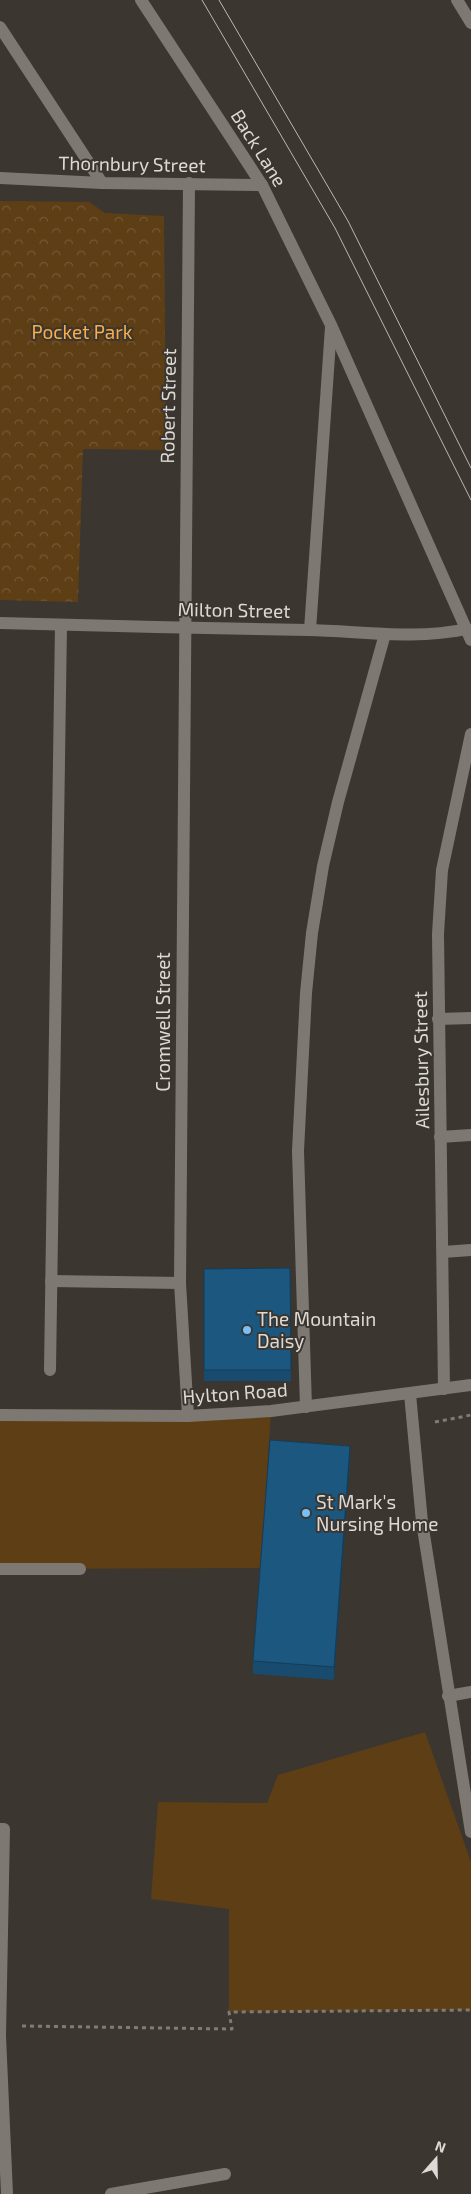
<svg xmlns="http://www.w3.org/2000/svg" width="471" height="2194" font-family="'Exo 2',sans-serif">
	<style>
		.grass { fill: #5d3e15 }
		.park { fill: url(#park-crowns) }
		.lines { fill: none; stroke-linecap: round; stroke-linejoin: round }
		.path { stroke: #7f7b76; stroke-width: 3; stroke-dasharray: 4 4; stroke-linecap: butt }
		.minor { stroke: #7e7872; stroke-width: 12 }
		.tram { stroke: #bbb8b3; stroke-width: 1 }
		.wall { fill: #184b6e }
		.shaded-wall { fill: #143d5a }
		.building { fill: #1c5780; stroke: #143d5a }
		.poi-dot { fill: #78bff8; stroke: #3b3630; stroke-width: 2 }
		.labels { text-anchor: middle; stroke-width: 4; stroke-linejoin: round; paint-order: stroke }
		.street-label { font-size: 19px; fill: #dddad6; stroke: #3b3630 }
		.park-label { font-size: 19px; fill: #f9ad4a; stroke: #3b3630 }
		.poi-label { font-size: 19px; fill: #dddad6; stroke: #3b3630; text-anchor: start }
	</style>
	<defs>
		<pattern id="park-crowns" width="20" height="18" patternUnits="userSpaceOnUse" patternTransform="scale(1.25)"><rect width="20" height="18" fill="#5d3e15"/><path d="M2 6a3 3 0 1 1 6 0M12 15a3 3 0 1 1 6 0" fill="none" stroke="#745936"/></pattern>
	</defs>
	<rect width="100%" height="100%" fill="#3b3630"/>
	<g class="grass">
		<polygon points="271,1411 261,1568 0,1569 0,1415"/>
		<polygon points="425,1732 471,1862 471,2010 229,2012 229,1909 151,1899 158,1802 267,1803 278,1775"/>
	</g>
	<polygon class="park" points="0,201 89,202 105,213 164,216 166,450 83,449 78,602 0,600"/>
	<g class="lines">
		<g class="path">
			<polyline points="435,1422 471,1415"/>
			<polyline points="22,2026 232,2029 229,2012 471,2010"/>
		</g>
		<g class="minor">
			<polyline points="141,0 262,185 331,325 471,640"/>
			<polyline points="457,0 471,23"/>
			<polyline points="0,27 102,183"/>
			<polyline points="0,178 102,183 262,185"/>
			<path d="M0,623C103,626 205,628 308,630C361,631 415,640 467,629"/>
			<polyline points="310,630 331,327"/>
			<polyline points="438,1019 471,1018"/>
			<polyline points="440,1137 471,1135"/>
			<polyline points="443,1252 471,1250"/>
			<polyline points="51,1281 180,1283"/>
			<polyline points="50,1370 61,625"/>
			<polyline points="444,1389 438,934 442,870 471,734"/>
			<polyline points="410,1394 422,1522 471,1832"/>
			<polyline points="306,1407 298,1151 306,993 312,933 323,866 338,802 385,634"/>
			<polyline points="0,1415 188,1416 271,1411 471,1385"/>
			<polyline points="188,1416 180,1283 189,183"/>
			<polyline points="0,1569 80,1569"/>
			<polyline points="448,1696 471,1692"/>
			<polyline points="0,1829 4,1829 0,2036 7,2194"/>
			<polyline points="111,2194 225,2174"/>
		</g>
		<g class="tram">
			<polyline points="202,0 335,228 471,500"/>
			<polyline points="219,0 348,221 471,468"/>
		</g>
	</g>
	<g class="wall">
		<polygon points="290,1268 291,1381 204,1381 204,1269"/>
		<polygon points="350,1458 334,1680 253,1674 253,1661"/>
	</g>
	<polygon class="shaded-wall" points="350,1446 350,1458 334,1680 334,1667"/>
	<g class="building">
		<polygon points="290,1268 291,1370 204,1370 204,1269"/>
		<polygon points="270,1440 350,1446 334,1667 253,1661"/>
	</g>
	<g class="poi-dot">
		<circle cx="247" cy="1330" r="5"/>
		<circle cx="306" cy="1513" r="5"/>
	</g>
	<g class="labels">
		<g class="street-label">
			<text transform="translate(259 148) rotate(58)" y="7">Back Lane</text>
			<text transform="translate(132 164) rotate(1)" y="7">Thornbury Street</text>
			<text transform="translate(168 406) rotate(-89)" y="7">Robert Street</text>
			<text transform="translate(234 610) rotate(1)" y="7">Milton Street</text>
			<text transform="translate(163 1022) rotate(-90)" y="7">Cromwell Street</text>
			<text transform="translate(421 1060) rotate(-91)" y="7">Ailesbury Street</text>
			<text transform="translate(235 1393) rotate(-4)" y="7">Hylton Road</text>
		</g>
		<g class="park-label">
			<text x="82" y="339">Pocket Park</text>
		</g>
		<g class="poi-label">
			<text x="257" y="1326">The Mountain<tspan x="257" dy="22">Daisy</tspan></text>
			<text x="316" y="1509">St Mark's<tspan x="316" dy="22">Nursing Home</tspan></text>
		</g>
	</g>
	<g transform="translate(436 2159) rotate(20)" stroke="#3b3630" stroke-width="4" paint-order="stroke">
	<path d="M0-4L9 19L0 12L-9 19Z" fill="#dddad6"/>
	<text y="-8" font-size="14" font-weight="bold" text-anchor="middle" fill="#dddad6">N</text>
	</g>
</svg>
